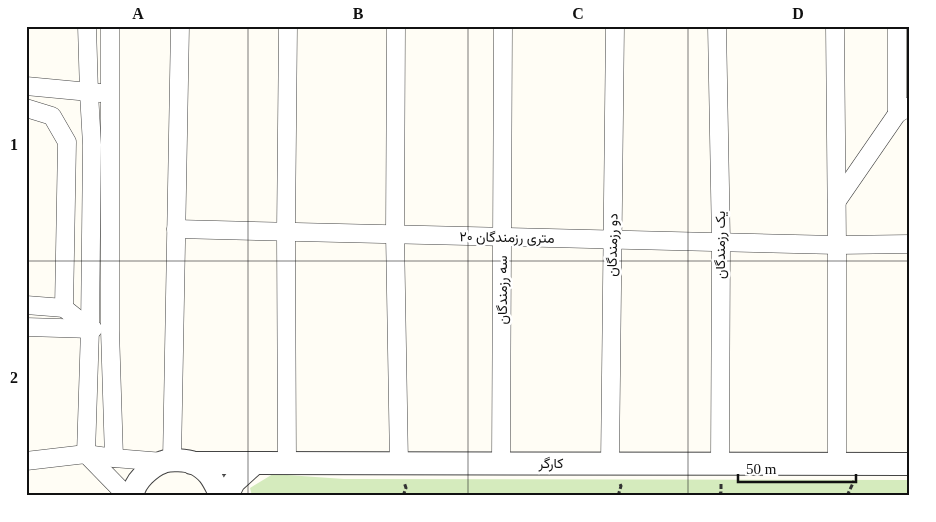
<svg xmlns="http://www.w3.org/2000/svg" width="936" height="522" font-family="'Times New Roman',Vazirmatn,serif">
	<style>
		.green { fill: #d5ebbd }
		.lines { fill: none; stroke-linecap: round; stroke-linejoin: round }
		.minor-casing { stroke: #444; stroke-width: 19 }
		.tertiary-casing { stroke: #444; stroke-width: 24 }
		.path { stroke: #333; stroke-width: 3; stroke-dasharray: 5 2.5; stroke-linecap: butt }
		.minor { stroke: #fff; stroke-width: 18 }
		.tertiary { stroke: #fff; stroke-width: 22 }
		.grid { fill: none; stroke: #111; stroke-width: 1; stroke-opacity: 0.55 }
		.labels { text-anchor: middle; stroke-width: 5; stroke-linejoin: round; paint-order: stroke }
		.street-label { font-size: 14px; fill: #111; stroke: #fff }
		.neatline { fill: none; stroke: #111; stroke-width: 2 }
		.grid-label { font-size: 16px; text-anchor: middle; font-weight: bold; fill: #111 }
	</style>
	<rect width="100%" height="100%" fill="#fffdf5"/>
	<polygon class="green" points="273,474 344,479 910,480 910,496 252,496 250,488"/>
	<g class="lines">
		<defs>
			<g id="minor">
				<polyline points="110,26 110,330 114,458"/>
				<polyline points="396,26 395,234 399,463"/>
				<polyline points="717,26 721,242 720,464"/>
				<polyline points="835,26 837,245 837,464"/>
				<polyline points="897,26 897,114"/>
				<polyline points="26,86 100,93"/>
				<polyline points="26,108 52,116 67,142 64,308 90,329"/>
				<polyline points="837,201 897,114 910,106"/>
				<polyline points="176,229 837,245 910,244"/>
				<polyline points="26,305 64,308"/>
				<polyline points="26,327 93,329"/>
				<polyline points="86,454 90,329 92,145 89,93 87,26"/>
				<polyline points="86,454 127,496"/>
				<polyline points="172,460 180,26"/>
				<polyline points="26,461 86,454 114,458 163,462"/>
				<polyline points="287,463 286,231 288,26"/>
				<polyline points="501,463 503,26"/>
				<polyline points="610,463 615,26"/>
			</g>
			<g id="tertiary">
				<polyline points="192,463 910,464"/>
				<path d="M133,496C133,482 151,466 163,462C170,459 187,460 194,463C209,471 212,478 219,492V496"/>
				<polyline points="227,496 234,482 255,463"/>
			</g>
		</defs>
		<use href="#minor" class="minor-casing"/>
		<use href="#tertiary" class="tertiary-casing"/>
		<g class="path">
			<polyline points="403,496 406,488 404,482"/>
			<polyline points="618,496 621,486 619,482"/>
			<polyline points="719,496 721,492 721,482"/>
			<polyline points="847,496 854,481"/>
		</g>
		<use href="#minor" class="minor"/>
		<use href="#tertiary" class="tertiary"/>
	</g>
	<path class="grid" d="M248,26V496M468,26V496M688,26V496M26,261H910"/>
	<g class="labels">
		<g class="street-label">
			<text transform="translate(507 237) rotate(1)" y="5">۲۰ متری رزمندگان</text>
			<text transform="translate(612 245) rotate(-89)" y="5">دو رزمندگان</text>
			<text transform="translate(720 245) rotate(-90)" y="5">یک رزمندگان</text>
			<text transform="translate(502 290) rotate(-90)" y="5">سه رزمندگان</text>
			<text x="551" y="468">کارگر</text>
		</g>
	</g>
	<rect width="936" height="522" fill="none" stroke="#ffffff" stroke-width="55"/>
	<path d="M738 474v8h118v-8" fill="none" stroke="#111111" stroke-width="2.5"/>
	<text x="746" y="474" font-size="15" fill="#111111" stroke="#ffffff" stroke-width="4" paint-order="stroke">50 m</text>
	<rect x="28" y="28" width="880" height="466" class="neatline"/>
	<g class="grid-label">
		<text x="138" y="19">A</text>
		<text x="358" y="19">B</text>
		<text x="578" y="19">C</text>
		<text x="798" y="19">D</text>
		<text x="14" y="150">1</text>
		<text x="14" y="383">2</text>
	</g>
</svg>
